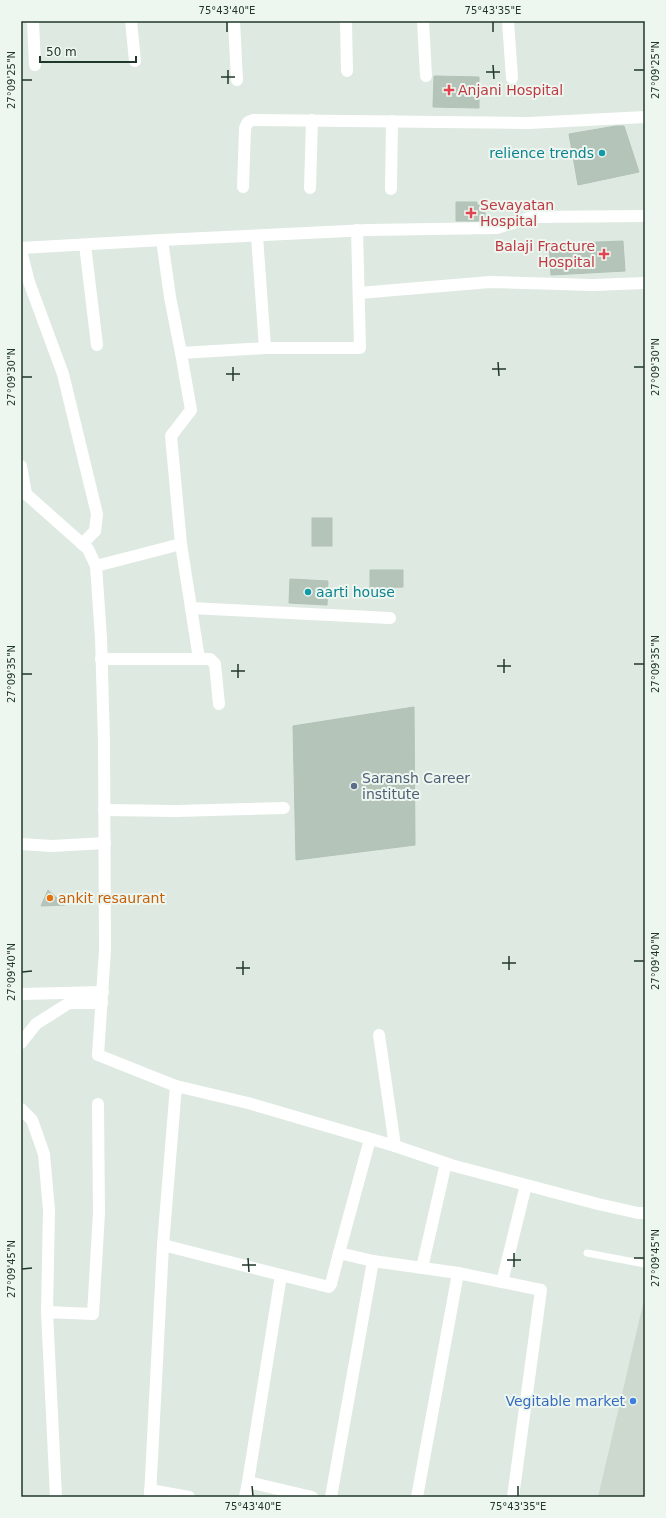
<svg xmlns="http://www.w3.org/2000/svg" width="666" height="1518" font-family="'DejaVu Sans',sans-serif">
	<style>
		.built { fill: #cdd9cf }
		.building { fill: #b4c4b9; stroke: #b1c2b6 }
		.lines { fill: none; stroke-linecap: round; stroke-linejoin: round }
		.service { stroke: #fff; stroke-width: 7 }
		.minor { stroke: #fff; stroke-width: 12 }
		.ticks { fill: none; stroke: #20382a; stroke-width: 1.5 }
		.health-dot { fill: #e0444e; stroke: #eef6f0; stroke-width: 1.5 }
		.culture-dot { fill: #0f9aa8; stroke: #eef6f0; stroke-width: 1.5 }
		.service-dot { fill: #5c6f8a; stroke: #eef6f0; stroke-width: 1.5 }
		.food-dot { fill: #e8710a; stroke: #eef6f0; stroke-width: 1.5 }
		.shop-dot { fill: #3f7fe0; stroke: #eef6f0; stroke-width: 1.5 }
		.labels { text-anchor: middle; stroke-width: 4; stroke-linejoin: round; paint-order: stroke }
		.health-label { font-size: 14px; fill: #be3a42; stroke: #eef6f0; text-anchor: start }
		.culture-label { font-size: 14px; fill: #0d838f; stroke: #eef6f0; text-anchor: end }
		.service-label { font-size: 14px; fill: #4e5e75; stroke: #eef6f0; text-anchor: start }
		.food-label { font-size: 14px; fill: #c56008; stroke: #eef6f0; text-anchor: start }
		.shop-label { font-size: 14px; fill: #366cbe; stroke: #eef6f0; text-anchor: end }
		.neatline { fill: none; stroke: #20382a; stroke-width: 1.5 }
		.ticks-label { font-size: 10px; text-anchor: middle; fill: #20382a }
	</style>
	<rect width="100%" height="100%" fill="#dee9e1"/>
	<polygon class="built" points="643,1304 645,1304 645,1497 598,1497"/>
	<g class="building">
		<polygon points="434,76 479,77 479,108 433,107"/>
		<polygon points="616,126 624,126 639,172 578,185 569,134"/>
		<polygon points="456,202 477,202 477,205 485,205 485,221 456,221"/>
		<polygon points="623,241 625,271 551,275 549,244"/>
		<rect x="312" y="518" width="20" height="28"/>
		<polygon points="370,570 403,570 403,587 370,588"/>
		<polygon points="290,579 328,581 327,605 289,603"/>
		<polygon points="414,707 415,845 296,860 293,726"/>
		<polygon points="48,890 65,905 41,906"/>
	</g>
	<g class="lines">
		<polyline class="service" points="587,1253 645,1264"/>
		<g class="minor">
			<polyline points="33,21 35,65"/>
			<polyline points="131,21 135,61"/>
			<polyline points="234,21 237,80"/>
			<polyline points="346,21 347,71"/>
			<polyline points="423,21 426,76"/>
			<polyline points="508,21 512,78"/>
			<polyline points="243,187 245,128 248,122 253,120 529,123 645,117"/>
			<polyline points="310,188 312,120"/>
			<polyline points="391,189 392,121"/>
			<polyline points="257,236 265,348 181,353 170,297 162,240 368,230 497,228 532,217 645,216"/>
			<polyline points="85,245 97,345"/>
			<polyline points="21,248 162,240"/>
			<polyline points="21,251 29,282 63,374 97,514 95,531 82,544"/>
			<polyline points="359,293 490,282 593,285 645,283"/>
			<polyline points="265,348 360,348 357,230"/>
			<polyline points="21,466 26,494"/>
			<polyline points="21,492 26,494 88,549 96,566 101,638 104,741 105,950 98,1055 176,1086 163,1245 150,1497"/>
			<polyline points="181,544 199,659"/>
			<polyline points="96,566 181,544 171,436 191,410 181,353"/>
			<polyline points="191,608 390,618"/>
			<polyline points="101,659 210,659 215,664 219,704"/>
			<polyline points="104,810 176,811 284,808"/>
			<polyline points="21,844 52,846 105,843"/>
			<polyline points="21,994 103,992"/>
			<polyline points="379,1035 395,1146"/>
			<polyline points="21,1043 36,1024 69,1003 102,1003"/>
			<polyline points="176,1086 248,1103 395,1146 451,1165 598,1204 638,1213 645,1213"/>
			<polyline points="21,1109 32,1120 44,1154 49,1210 47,1312"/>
			<polyline points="163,1245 281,1275 248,1482"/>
			<polyline points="339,1253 370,1139"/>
			<polyline points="422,1268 446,1163"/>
			<polyline points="281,1275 329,1287 331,1284 339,1253 373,1261 458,1273 541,1290 513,1497"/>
			<polyline points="502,1282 526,1185"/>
			<polyline points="150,1490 189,1497"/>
			<polyline points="56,1497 47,1312 93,1314 99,1213 98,1104"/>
			<polyline points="245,1497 248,1482 312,1497"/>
			<polyline points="331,1497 373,1261"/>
			<polyline points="417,1497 458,1273"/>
		</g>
	</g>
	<path class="ticks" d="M227,22V32M493,22V32M493,65L494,79M228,70V84M634,70H644M486,72H500M221,77H235M22,80H32M498,362L499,376M233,367V381M634,367H644M492,369H506M226,374H240M22,377H32M504,659V673M238,664V678M634,664H644M497,666H511M231,671H245M22,674H32M509,956V970M243,961V975M634,961H644M502,963H516M236,968H250M22,972L32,971M514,1253V1267M248,1258L249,1272M634,1258H644M507,1260H521M242,1265H256M22,1269L32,1268M252,1486L253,1496M518,1486V1496"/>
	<g class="health-dot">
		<path d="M447 84h4v4h4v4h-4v4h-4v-4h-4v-4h4z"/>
		<path d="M469 207h4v4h4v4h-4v4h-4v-4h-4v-4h4z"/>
		<path d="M602 248h4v4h4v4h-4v4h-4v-4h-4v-4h4z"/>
	</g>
	<g class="culture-dot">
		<circle cx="602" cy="153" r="4"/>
		<circle cx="308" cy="592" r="4"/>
	</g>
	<circle class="service-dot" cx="354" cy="786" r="4"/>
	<circle class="food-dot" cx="50" cy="898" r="4"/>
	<circle class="shop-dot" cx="633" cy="1401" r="4"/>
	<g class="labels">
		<g class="health-label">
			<text x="458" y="95">Anjani Hospital</text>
			<text x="480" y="210">Sevayatan<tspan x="480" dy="16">Hospital</tspan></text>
			<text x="595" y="251" text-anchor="end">Balaji Fracture<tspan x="595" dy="16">Hospital</tspan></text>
		</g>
		<g class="culture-label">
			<text x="594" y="158">relience trends</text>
			<text x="316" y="597" text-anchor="start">aarti house</text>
		</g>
		<g class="service-label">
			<text x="362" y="783">Saransh Career<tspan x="362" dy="16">institute</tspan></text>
		</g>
		<g class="food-label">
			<text x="58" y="903">ankit resaurant</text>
		</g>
		<g class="shop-label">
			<text x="625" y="1406">Vegitable market</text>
		</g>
	</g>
	<rect width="666" height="1518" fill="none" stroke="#eef6f0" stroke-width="44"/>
	<path d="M40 56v6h96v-6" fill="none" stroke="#20382a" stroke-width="2"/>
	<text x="46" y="56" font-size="12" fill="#20382a" stroke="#eef6f0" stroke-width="3" paint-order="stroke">50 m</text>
	<rect x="22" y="22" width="622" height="1474" class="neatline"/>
	<g class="ticks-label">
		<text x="227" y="14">75°43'40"E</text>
		<text x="493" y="14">75°43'35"E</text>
		<text transform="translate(655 70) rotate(-90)" y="4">27°09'25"N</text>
		<text transform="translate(11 80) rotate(-90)" y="4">27°09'25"N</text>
		<text transform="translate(655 367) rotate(-90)" y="4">27°09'30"N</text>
		<text transform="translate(11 377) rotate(-90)" y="4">27°09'30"N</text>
		<text transform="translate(655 664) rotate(-90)" y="4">27°09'35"N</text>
		<text transform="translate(11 674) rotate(-90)" y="4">27°09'35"N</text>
		<text transform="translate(655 961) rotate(-90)" y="4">27°09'40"N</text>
		<text transform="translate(11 972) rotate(-90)" y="4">27°09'40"N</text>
		<text transform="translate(655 1258) rotate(-90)" y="4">27°09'45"N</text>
		<text transform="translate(11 1269) rotate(-90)" y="4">27°09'45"N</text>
		<text x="253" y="1510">75°43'40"E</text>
		<text x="518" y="1510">75°43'35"E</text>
	</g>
</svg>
